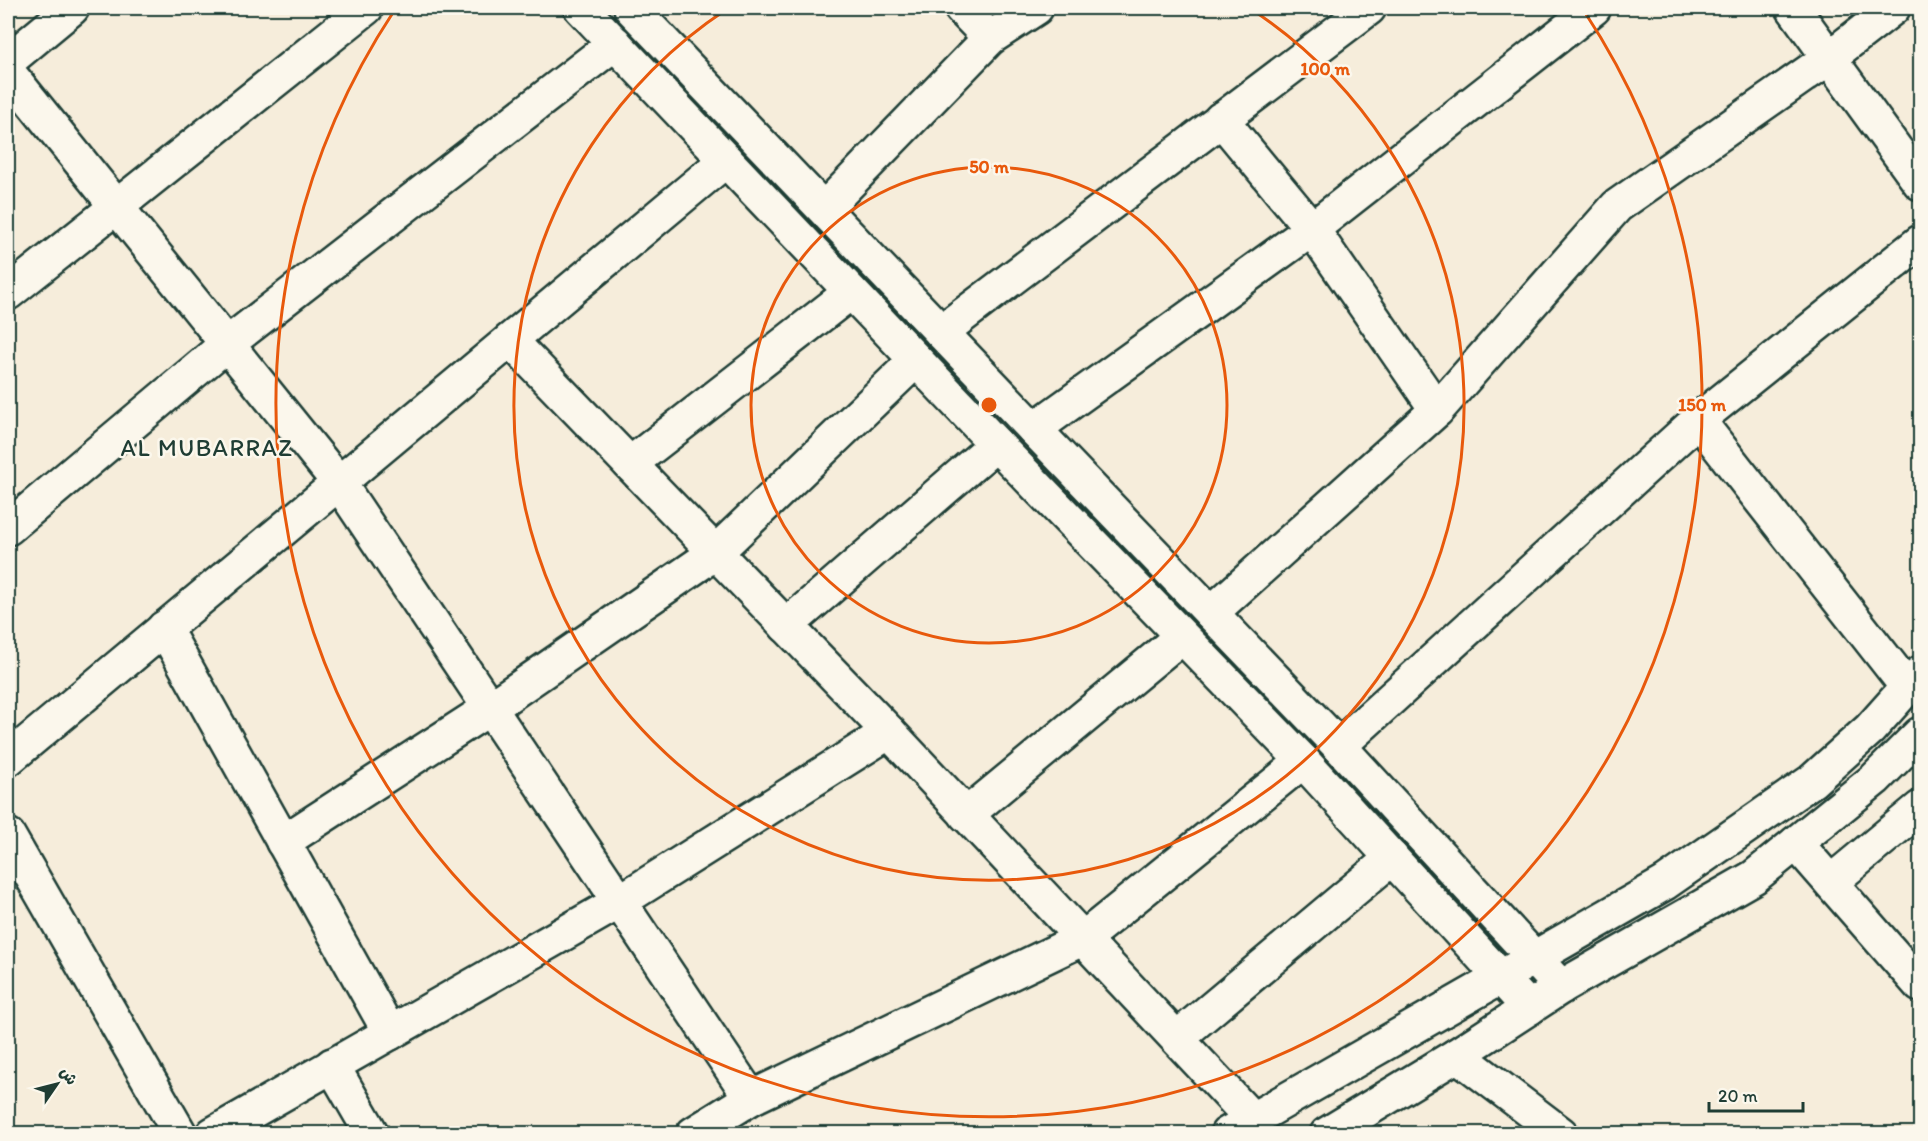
<svg xmlns="http://www.w3.org/2000/svg" width="1928" height="1141" font-family="Itim,'Playpen Sans Arabic',sans-serif">
	<style>
		.lines { fill: none; stroke-linecap: round; stroke-linejoin: round }
		.minor-casing { stroke: #1f3d34; stroke-width: 38 }
		.minor { stroke: #fbf7ec; stroke-width: 33 }
		.ring { fill: none; stroke: #e8590c; stroke-width: 3 }
		.labels { text-anchor: middle; stroke-width: 5; stroke-linejoin: round; paint-order: stroke }
		.neighbourhood-label { font-size: 24px; letter-spacing: 1.5px; fill: #1f3d34; stroke: #fbf7ec }
		.centre { fill: #e8590c; stroke: #fbf7ec; stroke-width: 3 }
		.ring-label { font-size: 18px; text-anchor: middle; font-weight: bold; fill: #e8590c; stroke: #fbf7ec; stroke-width: 5; stroke-linejoin: round; paint-order: stroke }
	</style>
	<rect width="100%" height="100%" fill="#f6eddb"/>
	<filter id="ink" filterUnits="userSpaceOnUse"><feTurbulence type="fractalNoise" baseFrequency=".0167" numOctaves="2"/><feDisplacementMap in="SourceGraphic" scale="12" xChannelSelector="R" yChannelSelector="G"/><feConvolveMatrix kernelMatrix="1 2 1 2 8 2 1 2 1" color-interpolation-filters="sRGB"/></filter>
	<g filter="url(#ink)">
		<g class="lines">
			<defs>
				<g id="minor">
					<polyline points="581,8 996,444 1303,761 1529,1008"/>
					<polyline points="631,8 1034,429 1339,746 1561,987"/>
					<polyline points="961,8 990,38"/>
					<polyline points="1793,8 1920,183"/>
					<polyline points="8,61 72,8"/>
					<polyline points="8,72 339,483 751,1098"/>
					<polyline points="1221,119 1312,229 1437,410"/>
					<polyline points="824,209 990,38 1036,8"/>
					<polyline points="8,293 366,8"/>
					<polyline points="941,332 1369,8"/>
					<polyline points="510,340 889,732 1253,1120"/>
					<polyline points="1698,420 1908,688"/>
					<polyline points="1034,429 1312,229 1594,8"/>
					<polyline points="630,464 851,292"/>
					<polyline points="8,528 227,344 615,43"/>
					<polyline points="1211,613 1437,410 1617,206 1830,57 1893,8"/>
					<polyline points="786,626 996,444"/>
					<polyline points="164,628 390,1033"/>
					<polyline points="1339,746 1698,420 1920,242"/>
					<polyline points="8,759 726,160"/>
					<polyline points="966,815 1181,637"/>
					<polyline points="8,835 180,1134"/>
					<polyline points="283,842 490,708 715,553 916,360"/>
					<polyline points="1796,843 1920,985"/>
					<polyline points="1831,882 1920,808"/>
					<polyline points="1177,1038 1392,858"/>
					<polyline points="1457,1055 1561,1134"/>
					<polyline points="332,1065 372,1134"/>
					<polyline points="213,1134 619,902 889,732"/>
					<polyline points="693,1134 751,1098 1084,938 1303,761"/>
					<polyline points="1227,1134 1665,883 1812,781 1870,729 1920,673"/>
					<polyline points="1327,1134 1457,1055 1561,987 1754,877 1875,779 1920,734"/>
				</g>
			</defs>
			<use href="#minor" class="minor-casing"/>
			<use href="#minor" class="minor"/>
		</g>
	</g>
	<g class="ring">
		<circle cx="989" cy="405" r="238"/>
		<path d="M1251 9A475 475 0 1 1 727 9"/>
		<path d="M1584 11A713 713 0 1 1 394 11"/>
	</g>
	<g class="labels">
		<g class="neighbourhood-label">
			<text x="207" y="456">AL MUBARRAZ</text>
		</g>
	</g>
	<circle cx="989" cy="405" r="9" class="centre"/>
	<g class="ring-label">
		<text x="1325" y="75">100 m</text>
		<text x="989" y="173">50 m</text>
		<text x="1702" y="411">150 m</text>
	</g>
	<rect width="1928" height="1141" fill="none" stroke="#fbf7ec" stroke-width="30"/>
	<rect x="15" y="15" width="1898" height="1111" fill="none" stroke="#1f3d34" stroke-width="2" filter="url(#ink)"/>
	<g transform="translate(57 1084) rotate(55)" stroke="#fbf7ec" stroke-width="4.5" paint-order="stroke">
	<path d="M0-4.5L10 22L0 15L-10 22Z" fill="#1f3d34"/>
	<text y="-9" font-size="16" font-weight="bold" text-anchor="middle" fill="#1f3d34">ش</text>
	</g>
	<path d="M1709 1102v9h94v-9" fill="none" stroke="#1f3d34" stroke-width="3"/>
	<text x="1718" y="1102" font-size="18" fill="#1f3d34" stroke="#fbf7ec" stroke-width="4.5" paint-order="stroke">20 m</text>
</svg>
